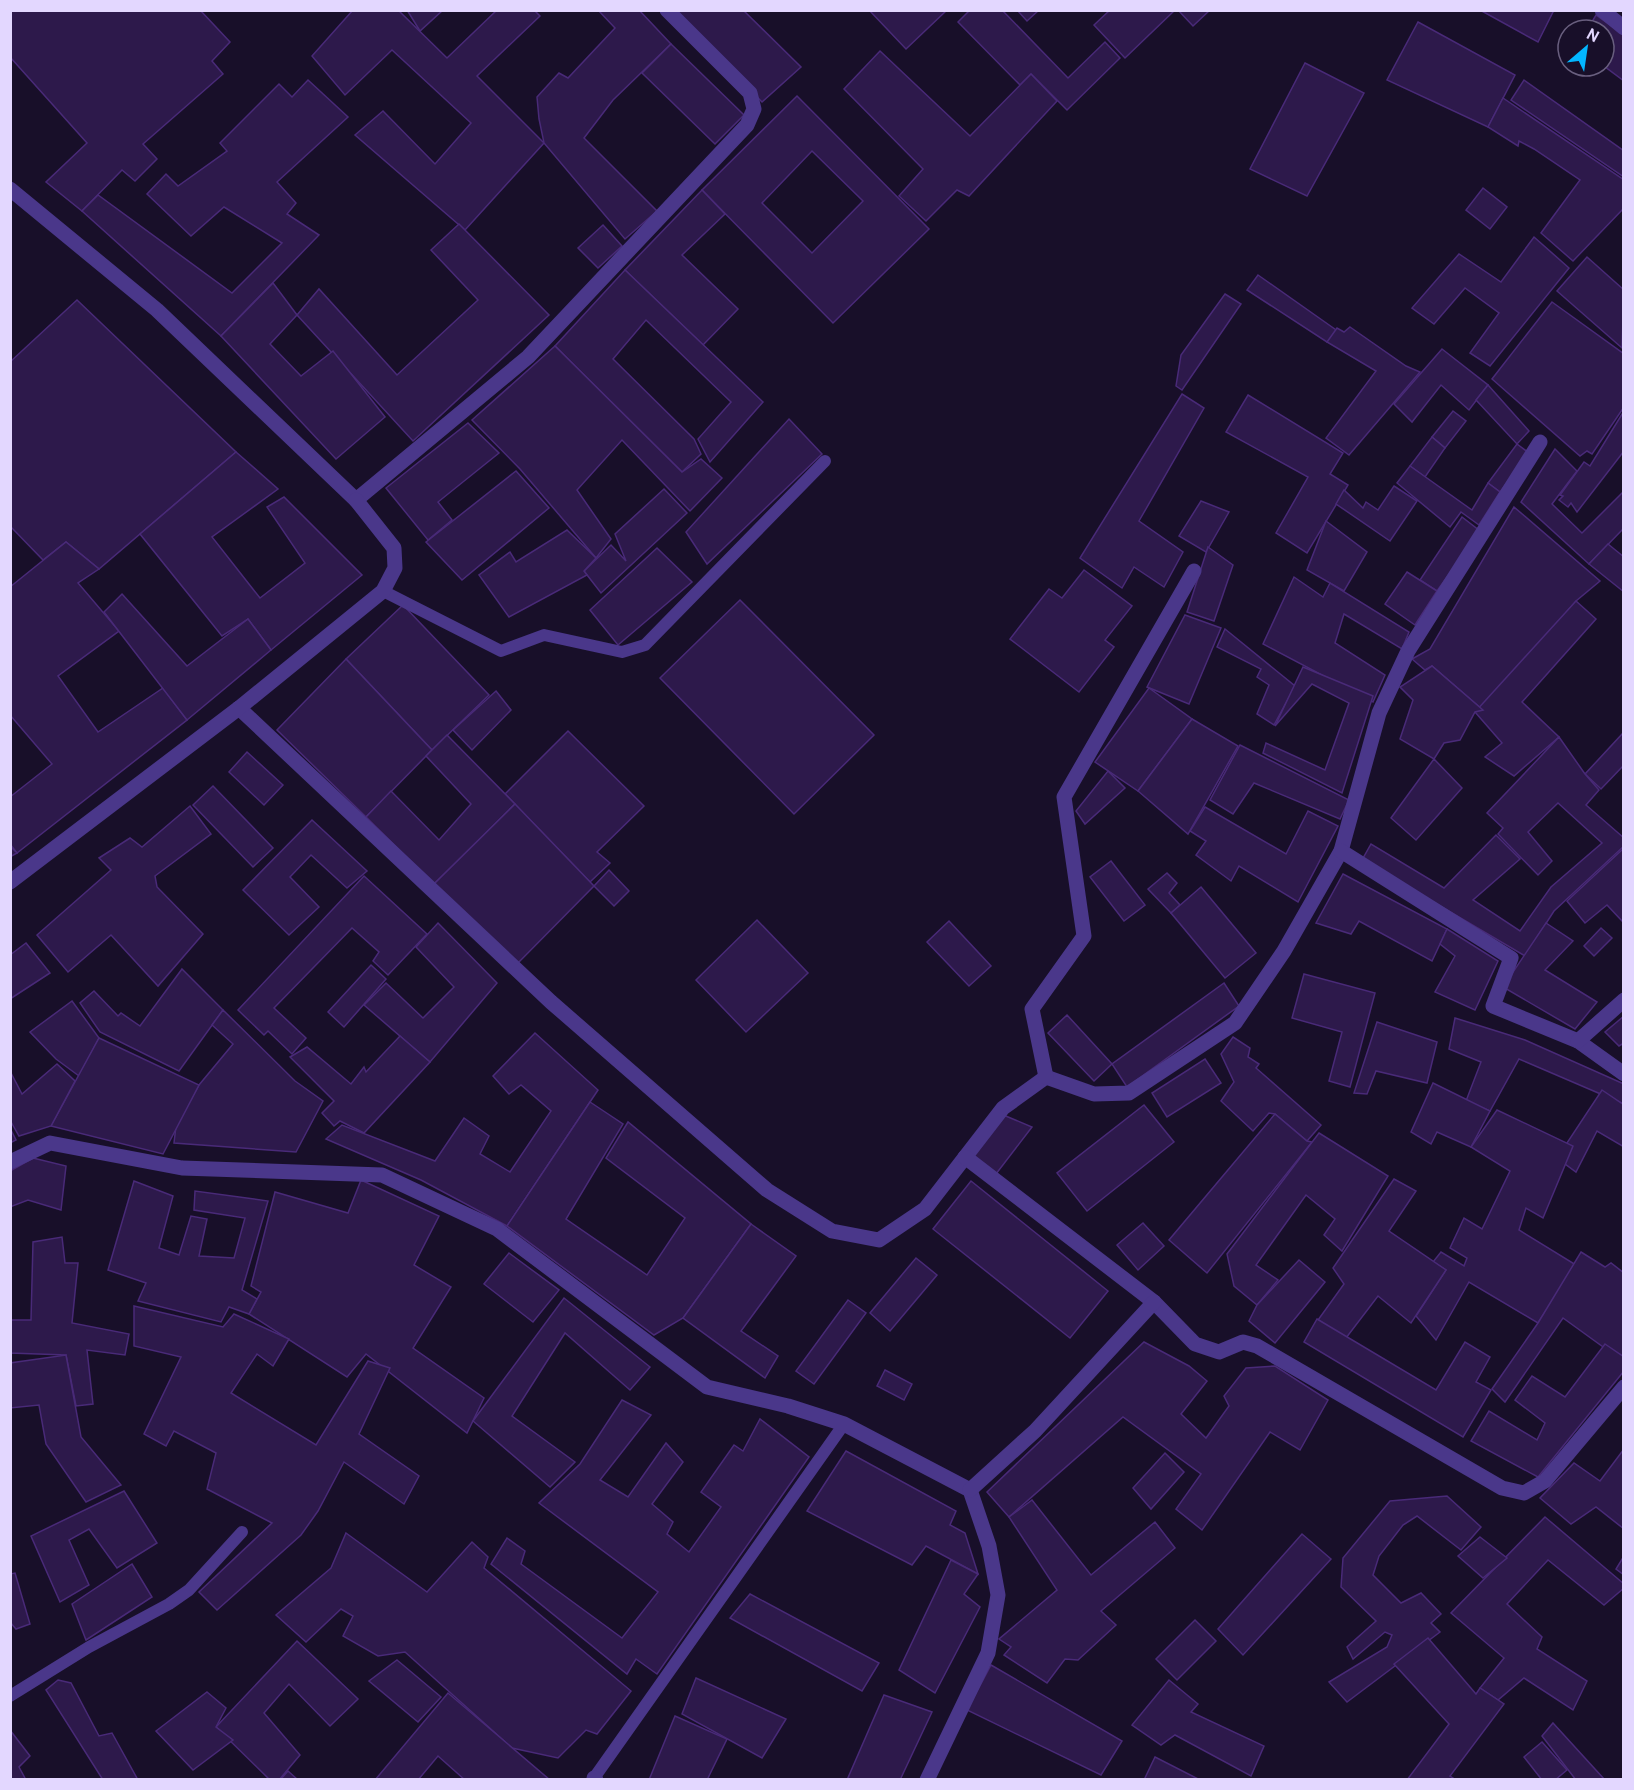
<svg xmlns="http://www.w3.org/2000/svg" width="1634" height="1790" font-family="Overpass,sans-serif">
	<style>
		.building { fill: #2d194b; stroke: #492a78; stroke-width: 1.5; fill-rule: evenodd }
		.lines { fill: none; stroke-linecap: round; stroke-linejoin: round }
		.lane { stroke: #4a378a; stroke-width: 12 }
		.street { stroke: #4a378a; stroke-width: 15 }
	</style>
	<rect width="100%" height="100%" fill="#180f29"/>
	<g class="building">
		<polygon points="10,10 200,10 230,42 212,61 223,74 143,144 157,159 135,181 122,170 82,211 46,182 87,143 10,57"/>
		<polygon points="353,10 398,10 447,58 497,10 534,10 540,16 477,76 544,143 465,230 355,135 383,111 435,164 471,123 392,50 345,95 312,56"/>
		<polygon points="407,10 443,10 420,31"/>
		<polygon points="598,10 639,10 671,44 613,100 584,138 657,211 625,239 544,143 539,119 537,97 559,73 568,78 615,28"/>
		<polygon points="672,10 743,10 801,67 762,102"/>
		<polygon points="869,10 947,10 906,49"/>
		<polygon points="970,10 1002,10 1068,78 1105,42 1120,58 1067,110 1031,74 1020,85 958,22"/>
		<polygon points="1017,10 1039,10 1027,21"/>
		<polygon points="1110,10 1175,10 1125,58 1094,25"/>
		<polygon points="1178,10 1210,10 1193,26"/>
		<polygon points="1480,10 1554,10 1538,42"/>
		<polygon points="1596,15 1624,35 1624,81 1604,66 1604,30 1587,30"/>
		<polygon points="1418,22 1515,75 1488,127 1387,80"/>
		<polygon points="671,44 744,115 715,144 642,73"/>
		<polygon points="880,51 970,136 1031,74 1057,101 969,196 957,190 926,221 899,196 923,169 844,89"/>
		<polygon points="1305,63 1364,93 1307,196 1250,169"/>
		<polygon points="308,80 348,117 277,182 296,203 287,214 319,235 221,336 82,211 98,195 232,293 282,243 224,207 191,236 147,194 166,174 178,186 227,151 220,143 279,84 292,97"/>
		<polygon points="1524,80 1624,151 1624,177 1511,100"/>
		<path d="M797,96L929,229L833,323L702,190ZM812,151L863,201L812,253L762,203Z"/>
		<polygon points="1503,98 1624,180 1624,208 1573,261 1541,233 1580,180 1534,149 1519,141 1518,146 1488,127"/>
		<polygon points="1483,188 1507,207 1490,229 1466,210"/>
		<polygon points="702,190 725,214 682,255 738,309 703,345 625,270"/>
		<polygon points="459,224 549,315 413,441 297,315 319,289 397,375 478,300 431,250"/>
		<polygon points="603,225 622,246 598,268 578,248"/>
		<polygon points="1534,237 1569,268 1490,366 1470,353 1499,313 1465,288 1434,324 1412,308 1459,254 1501,282"/>
		<polygon points="1587,257 1624,290 1622,348 1557,291"/>
		<polygon points="625,270 763,402 710,462 698,439 731,402 646,320 613,359 694,439 701,454 682,472 555,346"/>
		<polygon points="1258,275 1339,332 1327,342 1247,290"/>
		<polygon points="273,283 297,315 270,344 301,376 333,351 385,417 336,459 221,336"/>
		<polygon points="1225,294 1241,304 1182,390 1176,386 1181,355"/>
		<polygon points="77,300 236,452 99,569 66,542 43,560 10,526 10,362"/>
		<polygon points="1552,302 1624,354 1624,407 1592,454 1587,451 1580,456 1492,379"/>
		<polygon points="1350,327 1406,366 1420,372 1349,455 1326,438 1376,371 1327,342 1337,328 1344,332"/>
		<polygon points="555,346 682,472 701,459 722,478 690,511 622,440 577,490 611,539 596,558 520,469 472,420"/>
		<polygon points="1442,349 1488,385 1469,410 1441,385 1412,422 1394,404"/>
		<polygon points="1488,385 1529,431 1517,444 1476,400"/>
		<polygon points="1182,394 1204,408 1139,521 1183,552 1164,587 1134,567 1122,588 1080,558"/>
		<polygon points="1248,395 1343,453 1330,474 1348,485 1307,553 1276,533 1308,477 1226,432"/>
		<polygon points="1453,411 1466,421 1445,448 1432,437"/>
		<polygon points="1624,411 1624,451 1577,512 1571,503 1568,507 1559,500 1563,496 1560,495 1584,462 1590,466"/>
		<polygon points="789,419 822,454 707,564 686,532"/>
		<polygon points="468,423 499,453 438,502 452,520 428,540 386,488"/>
		<polygon points="1432,437 1445,448 1425,477 1410,466"/>
		<polygon points="1517,444 1529,453 1500,492 1488,483"/>
		<polygon points="1555,449 1577,471 1552,504 1582,533 1624,491 1624,528 1589,564 1521,502"/>
		<polygon points="236,452 278,489 212,537 260,598 305,563 267,507 284,497 362,575 271,650 248,619 222,636 140,534"/>
		<polygon points="1410,466 1472,510 1488,483 1500,492 1479,525 1461,512 1450,527 1397,483"/>
		<polygon points="516,471 549,508 462,580 426,542"/>
		<polygon points="1394,486 1417,501 1390,541 1336,504 1344,490 1363,508 1366,502 1378,510"/>
		<polygon points="664,489 687,513 601,593 584,571 611,545 626,561 615,534"/>
		<polygon points="1201,501 1229,512 1206,552 1179,536"/>
		<polygon points="1514,507 1600,581 1576,601 1483,710 1432,666 1425,670 1412,659 1430,649"/>
		<polygon points="1462,517 1480,531 1437,591 1420,580"/>
		<polygon points="1326,521 1367,552 1344,591 1307,570"/>
		<polygon points="567,530 596,558 584,571 587,575 509,617 479,575 510,552 516,562"/>
		<polygon points="66,542 99,569 78,583 119,631 58,676 98,732 163,688 187,720 17,853 10,844 10,797 52,764 10,715 10,587"/>
		<polygon points="1608,544 1624,557 1624,592 1589,564"/>
		<polygon points="1208,547 1233,565 1214,621 1187,612"/>
		<polygon points="657,548 692,582 618,645 590,610"/>
		<polygon points="1084,570 1132,606 1105,640 1114,647 1079,692 1010,639 1049,589 1062,598"/>
		<polygon points="1407,572 1437,591 1415,625 1385,604"/>
		<polygon points="1294,577 1323,597 1330,583 1409,632 1402,649 1344,614 1335,643 1385,675 1373,702 1263,644"/>
		<polygon points="122,594 187,666 248,619 271,650 187,720 104,612"/>
		<polygon points="740,600 874,735 794,814 660,678"/>
		<polygon points="1576,601 1596,619 1522,702 1559,737 1514,776 1485,757 1502,743 1475,712"/>
		<polygon points="403,605 489,695 432,750 346,659"/>
		<polygon points="1185,615 1221,628 1189,704 1147,687"/>
		<polygon points="1225,629 1295,686 1274,725 1257,714 1269,685 1257,677 1261,669 1217,647"/>
		<polygon points="346,659 432,750 366,817 277,730"/>
		<polygon points="1432,666 1483,710 1475,712 1460,740 1444,743 1434,759 1400,739 1413,700 1400,687"/>
		<polygon points="1303,667 1373,696 1342,793 1263,753 1266,743 1325,770 1349,703 1312,684 1275,726"/>
		<polygon points="1149,688 1192,719 1138,791 1095,762"/>
		<polygon points="496,691 511,710 472,750 453,730"/>
		<polygon points="1192,719 1238,746 1188,834 1138,791"/>
		<polygon points="568,731 644,806 597,852 610,863 590,882 505,794"/>
		<polygon points="1624,732 1624,765 1601,789 1585,774"/>
		<polygon points="447,735 515,804 434,884 366,817 391,791 439,840 471,804 426,756"/>
		<polygon points="1559,737 1585,774 1599,790 1586,805 1624,838 1624,846 1554,911 1525,956 1362,860 1371,844 1444,888 1496,835 1520,859 1473,900 1520,931 1551,887 1602,843 1558,803 1528,832 1552,861 1538,875 1498,834 1503,828 1487,813"/>
		<polygon points="1240,745 1349,800 1340,819 1254,783 1233,814 1210,800"/>
		<polygon points="247,752 283,785 264,805 229,772"/>
		<polygon points="1434,759 1462,788 1416,840 1391,818"/>
		<polygon points="1108,771 1125,788 1085,824 1076,811"/>
		<polygon points="213,786 273,848 253,867 193,805"/>
		<polygon points="515,804 594,886 518,963 434,884"/>
		<polygon points="190,806 211,834 155,876 157,887 203,934 158,986 111,935 68,972 37,935 111,870 99,858 130,838 142,847"/>
		<polygon points="1205,807 1286,854 1308,811 1338,826 1298,902 1239,866 1231,881 1196,855 1206,841 1190,831"/>
		<polygon points="312,820 367,871 347,888 311,855 290,877 319,907 289,935 243,890"/>
		<polygon points="10,846 17,853 10,857"/>
		<polygon points="1624,848 1624,923 1607,905 1585,923 1567,901"/>
		<polygon points="1111,861 1145,905 1124,921 1090,877"/>
		<polygon points="609,870 629,891 614,906 594,886"/>
		<polygon points="1167,873 1177,883 1169,893 1180,905 1171,913 1148,889"/>
		<polygon points="1343,874 1447,929 1432,961 1359,921 1351,934 1316,923"/>
		<polygon points="364,876 427,934 388,975 373,961 379,952 352,928 274,1008 306,1038 292,1054 268,1031 264,1035 238,1010"/>
		<polygon points="1201,887 1256,953 1225,978 1171,913"/>
		<polygon points="757,920 808,973 746,1032 696,980"/>
		<polygon points="949,921 991,966 969,986 927,942"/>
		<polygon points="438,923 497,983 430,1062 364,1005 386,983 423,1018 454,987 416,947"/>
		<polygon points="1546,923 1573,941 1545,970 1597,1002 1575,1029 1503,987"/>
		<polygon points="1601,928 1612,938 1594,956 1584,946"/>
		<polygon points="1447,929 1498,961 1475,1010 1435,992 1455,956 1440,944"/>
		<polygon points="26,943 50,973 10,999 10,955"/>
		<polygon points="371,965 386,979 344,1027 328,1012"/>
		<polygon points="182,969 223,1010 179,1071 100,1032 80,1003 94,991 118,1016 121,1013 140,1026"/>
		<polygon points="1304,974 1375,993 1350,1087 1329,1081 1342,1032 1292,1018"/>
		<polygon points="1224,983 1239,1006 1127,1087 1112,1064"/>
		<polygon points="72,1001 99,1038 79,1076 56,1059 30,1032"/>
		<polygon points="223,1010 295,1081 323,1101 296,1152 174,1143 176,1126 199,1085 233,1044 212,1025"/>
		<polygon points="1067,1015 1112,1064 1094,1081 1048,1033"/>
		<polygon points="1624,1016 1624,1043 1619,1046 1605,1032"/>
		<polygon points="1455,1018 1525,1040 1624,1084 1624,1104 1519,1059 1490,1111 1466,1101 1481,1062 1449,1049"/>
		<polygon points="1377,1022 1437,1042 1427,1083 1376,1071 1367,1094 1354,1093"/>
		<polygon points="535,1033 598,1090 507,1226 421,1180 326,1139 342,1125 435,1161 464,1118 489,1136 480,1154 510,1172 551,1111 521,1085 509,1094 493,1076"/>
		<polygon points="400,1036 430,1062 364,1133 340,1121 334,1126 322,1113 334,1101 290,1057 307,1047 351,1084 364,1067 366,1072"/>
		<polygon points="1233,1037 1250,1048 1248,1057 1259,1064 1256,1068 1321,1125 1307,1141 1275,1114 1269,1113 1253,1131 1221,1101 1234,1082 1221,1054"/>
		<polygon points="99,1038 199,1085 163,1154 51,1126"/>
		<polygon points="1205,1059 1221,1083 1167,1117 1152,1093"/>
		<polygon points="57,1064 75,1081 51,1126 19,1136 10,1120 10,1071 22,1094"/>
		<polygon points="1433,1083 1490,1111 1471,1147 1437,1132 1431,1144 1411,1132"/>
		<polygon points="1602,1090 1624,1105 1624,1147 1597,1131 1576,1172 1557,1158"/>
		<polygon points="590,1102 623,1124 566,1219 647,1275 685,1218 606,1158 628,1122 751,1224 683,1318 654,1335 507,1226"/>
		<polygon points="1144,1105 1174,1142 1087,1211 1057,1173"/>
		<polygon points="1497,1110 1573,1146 1543,1218 1526,1208 1519,1230 1576,1265 1538,1323 1469,1282 1436,1340 1416,1316 1446,1270 1433,1262 1441,1252 1464,1266 1467,1258 1450,1248 1464,1218 1482,1229 1510,1171 1471,1147"/>
		<polygon points="1001,1114 1032,1127 996,1174 970,1153"/>
		<polygon points="1275,1114 1307,1141 1312,1142 1207,1273 1169,1240"/>
		<polygon points="10,1128 16,1140 10,1143"/>
		<polygon points="1319,1133 1388,1176 1342,1251 1324,1235 1335,1219 1306,1195 1256,1265 1278,1280 1257,1305 1234,1286 1227,1254"/>
		<polygon points="33,1158 66,1166 61,1210 28,1200 10,1207 10,1171"/>
		<polygon points="1394,1179 1416,1191 1389,1231 1446,1270 1411,1323 1378,1296 1346,1338 1318,1320 1344,1284 1333,1268"/>
		<polygon points="361,1180 439,1216 414,1265 451,1287 413,1348 484,1398 467,1433 366,1354 347,1377 249,1314 261,1292 251,1286 275,1192 348,1213"/>
		<polygon points="134,1181 173,1196 159,1248 179,1255 191,1216 207,1219 199,1256 234,1258 245,1218 194,1210 195,1191 268,1201 242,1290 257,1299 249,1314 229,1307 221,1322 138,1301 146,1283 108,1270"/>
		<polygon points="971,1181 1108,1291 1070,1338 933,1229"/>
		<polygon points="1143,1223 1164,1246 1138,1270 1117,1245"/>
		<polygon points="751,1224 796,1256 741,1331 778,1356 765,1378 683,1318"/>
		<polygon points="62,1237 65,1263 78,1263 72,1323 129,1334 125,1355 87,1350 93,1404 76,1406 66,1355 10,1353 10,1320 31,1320 33,1242"/>
		<polygon points="1581,1252 1605,1267 1611,1263 1624,1273 1624,1362 1563,1318 1505,1402 1492,1389 1538,1323"/>
		<polygon points="509,1253 559,1290 533,1322 484,1284"/>
		<polygon points="916,1258 937,1275 890,1331 870,1313"/>
		<polygon points="1299,1260 1325,1282 1275,1343 1249,1321 1257,1305"/>
		<polygon points="564,1298 650,1367 630,1390 565,1333 512,1416 575,1462 550,1487 473,1421"/>
		<polygon points="848,1300 866,1313 814,1384 796,1371"/>
		<polygon points="134,1306 223,1327 234,1314 289,1339 273,1366 257,1354 231,1393 316,1445 368,1361 390,1368 359,1434 419,1476 404,1504 344,1462 318,1511 301,1535 217,1610 199,1592 272,1523 207,1489 216,1453 174,1431 166,1446 144,1434 181,1357 134,1346"/>
		<polygon points="1317,1319 1436,1390 1465,1342 1490,1357 1476,1382 1491,1390 1463,1437 1304,1342"/>
		<polygon points="1144,1342 1189,1366 1207,1381 1181,1414 1206,1438 1229,1406 1224,1396 1246,1368 1275,1366 1328,1400 1300,1450 1270,1432 1202,1530 1176,1509 1201,1474 1123,1417 1009,1517 987,1492"/>
		<polygon points="1605,1344 1624,1357 1624,1371 1538,1477 1471,1441 1489,1411 1537,1440 1545,1423 1515,1400 1532,1376 1565,1397"/>
		<polygon points="66,1355 81,1437 121,1485 86,1502 46,1444 39,1405 10,1408 10,1363"/>
		<polygon points="885,1370 912,1384 904,1400 877,1386"/>
		<polygon points="622,1400 651,1415 600,1480 628,1497 666,1443 683,1462 652,1504 673,1522 667,1534 689,1552 721,1507 701,1492 734,1445 743,1451 760,1419 809,1457 657,1674 636,1659 627,1674 491,1564 507,1538 525,1551 521,1564 622,1638 658,1592 539,1503 580,1464"/>
		<polygon points="1624,1449 1624,1529 1596,1507 1571,1524 1540,1498 1574,1463 1600,1481"/>
		<polygon points="846,1451 956,1511 950,1525 965,1533 978,1574 926,1546 912,1565 807,1511"/>
		<polygon points="1165,1453 1184,1472 1151,1509 1133,1488"/>
		<polygon points="124,1491 157,1543 117,1568 89,1529 69,1540 89,1585 60,1602 31,1536"/>
		<polygon points="1447,1496 1481,1527 1461,1550 1417,1516 1403,1525 1379,1556 1373,1575 1401,1603 1421,1593 1441,1614 1431,1623 1440,1632 1347,1702 1329,1682 1387,1647 1392,1635 1385,1632 1353,1659 1347,1647 1376,1621 1341,1587 1343,1558 1390,1501"/>
		<polygon points="1032,1500 1091,1575 1155,1522 1175,1548 1101,1611 1116,1625 1078,1660 1065,1659 1047,1683 1004,1655 1011,1647 999,1639 1057,1590 1009,1517"/>
		<polygon points="1545,1517 1624,1584 1624,1588 1604,1605 1548,1560 1507,1604 1542,1637 1537,1649 1587,1681 1573,1710 1524,1678 1498,1700 1480,1688 1504,1658 1451,1613"/>
		<polygon points="346,1533 427,1592 472,1542 488,1557 484,1568 631,1691 597,1734 586,1730 558,1758 512,1748 405,1652 378,1656 343,1636 353,1616 341,1609 306,1642 276,1615 331,1568"/>
		<polygon points="1302,1534 1331,1559 1243,1655 1218,1629"/>
		<polygon points="1480,1537 1507,1558 1483,1578 1458,1556"/>
		<polygon points="1624,1556 1624,1575 1616,1569"/>
		<polygon points="951,1560 978,1574 964,1594 980,1607 935,1693 899,1670"/>
		<polygon points="132,1564 152,1597 86,1640 72,1604"/>
		<polygon points="15,1573 30,1624 16,1629 10,1622 10,1574"/>
		<polygon points="750,1594 879,1663 862,1691 730,1618"/>
		<polygon points="1195,1620 1216,1641 1177,1680 1156,1659"/>
		<polygon points="1428,1638 1476,1694 1480,1688 1504,1704 1450,1776 1456,1780 1407,1780 1449,1724 1394,1664"/>
		<polygon points="297,1641 358,1699 330,1726 289,1684 264,1713 300,1755 279,1780 270,1780 216,1727"/>
		<polygon points="397,1660 441,1697 418,1722 369,1681"/>
		<polygon points="991,1665 1122,1741 1101,1775 967,1710"/>
		<polygon points="696,1678 786,1719 762,1758 682,1714"/>
		<polygon points="58,1680 71,1683 99,1736 112,1733 138,1780 103,1780 46,1690"/>
		<polygon points="1169,1680 1198,1704 1191,1712 1264,1746 1251,1776 1175,1735 1161,1745 1132,1725"/>
		<polygon points="207,1692 226,1708 216,1727 233,1740 193,1770 156,1731"/>
		<polygon points="448,1693 550,1780 465,1780 438,1756 418,1780 375,1780"/>
		<polygon points="884,1695 932,1712 900,1780 847,1780"/>
		<polygon points="675,1716 727,1739 707,1780 649,1780"/>
		<polygon points="1553,1723 1605,1780 1576,1780 1542,1736"/>
		<polygon points="10,1730 30,1756 19,1767 26,1780 10,1780"/>
		<polygon points="1542,1742 1567,1770 1555,1780 1542,1780 1524,1757"/>
		<polygon points="1155,1757 1200,1780 1144,1780"/>
		<polygon points="288,1771 298,1780 280,1780"/>
	</g>
	<g class="lines">
		<g class="lane">
			<polyline points="383,591 501,651 544,635 622,652 645,645 825,461"/>
			<polyline points="10,1696 89,1647 169,1604 189,1590 242,1532"/>
			<polyline points="594,1778 844,1424"/>
		</g>
		<g class="street">
			<polyline points="1602,10 1624,28"/>
			<polyline points="10,189 157,310 356,500 528,357 747,125 754,109 750,93 667,10"/>
			<polyline points="239,708 551,1002 767,1190 832,1231 879,1240 925,1209 1003,1108 1046,1077 1094,1094 1129,1093 1235,1023 1284,951 1341,851 1379,713 1408,651 1540,442"/>
			<polyline points="1341,851 1511,958 1493,1006 1578,1041 1624,1074"/>
			<polyline points="10,882 239,708 383,591 395,568 394,548 356,500"/>
			<polyline points="1578,1041 1624,1000"/>
			<polyline points="1046,1077 1032,1009 1084,936 1064,797 1194,571"/>
			<polyline points="965,1157 1154,1302 1195,1344 1219,1352 1243,1342 1257,1346 1502,1488 1524,1493 1545,1481 1624,1387"/>
			<polyline points="10,1162 50,1143 182,1168 382,1175 497,1229 707,1387 788,1406 844,1424 970,1490 989,1546 998,1595 988,1653 927,1780"/>
			<polyline points="970,1490 1035,1431 1154,1302"/>
			<polyline points="594,1778 596,1780"/>
		</g>
	</g>
	<rect width="1634" height="1790" fill="none" stroke="#e3d7ff" stroke-width="24"/>
	<g transform="translate(1586 48) rotate(29)"><circle r="28" fill="#180f29" stroke="#695f7f" stroke-width="1.5"/>
	<path d="M0-4.5L10 22L0 15L-10 22Z" fill="#03b6ff"/>
	<text y="-9" font-size="16" font-weight="bold" text-anchor="middle" fill="#e3d7ff">N</text>
	</g>
</svg>
